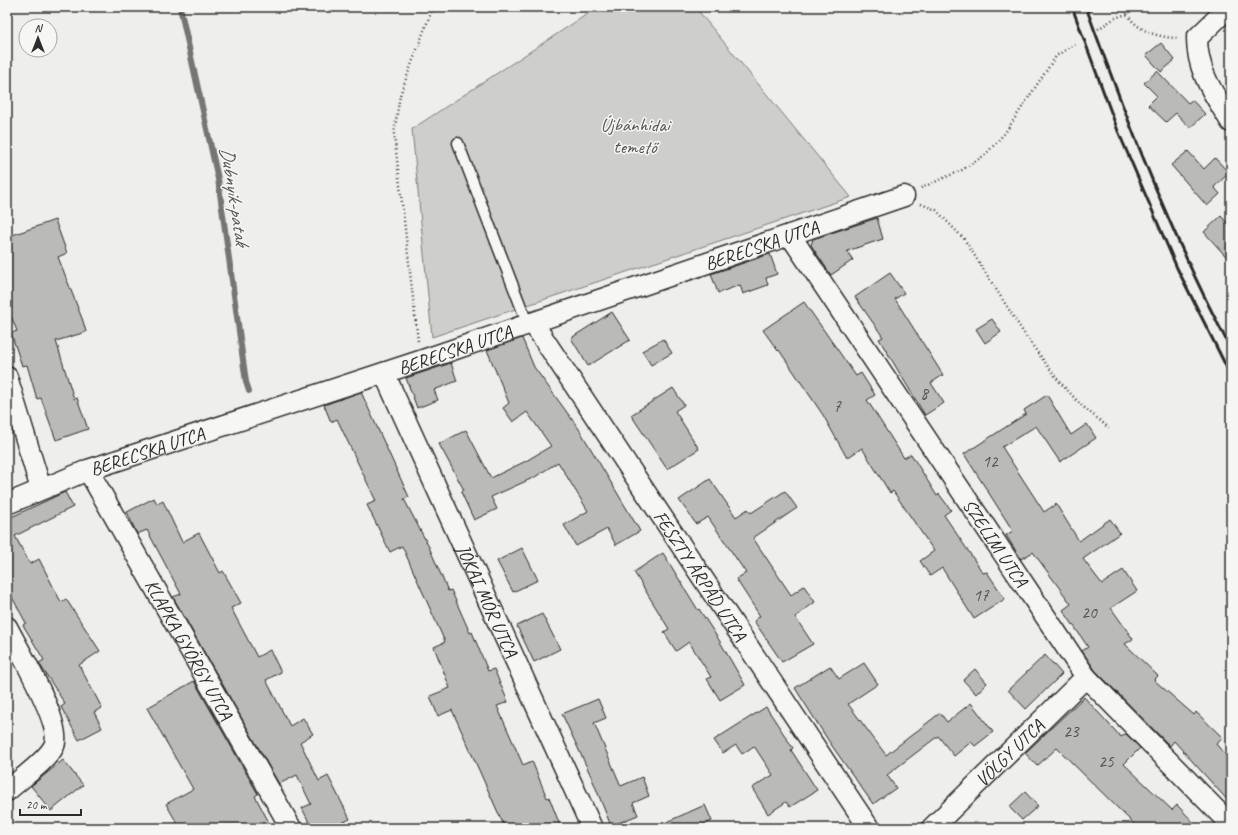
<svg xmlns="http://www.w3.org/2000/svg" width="1238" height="835" font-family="Caveat,sans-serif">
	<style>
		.green { fill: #cececa; stroke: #7c7c7a }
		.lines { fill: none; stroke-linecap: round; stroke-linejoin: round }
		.stream { stroke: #757573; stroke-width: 6 }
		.building { fill: #babab7; stroke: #2b2b2b }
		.lane-casing { stroke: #2b2b2b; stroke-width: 13 }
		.street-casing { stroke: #2b2b2b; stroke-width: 23 }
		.path { stroke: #2b2b2b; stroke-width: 2.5; stroke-dasharray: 1 3; stroke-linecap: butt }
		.lane { stroke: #f6f6f2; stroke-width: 10 }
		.street { stroke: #f6f6f2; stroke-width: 20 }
		.rail { stroke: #2b2b2b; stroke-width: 3 }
		.labels { text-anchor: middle; stroke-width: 3; stroke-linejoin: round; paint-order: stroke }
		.number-label { font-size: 17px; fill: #4f4f4e }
		.park-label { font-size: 19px; fill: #545453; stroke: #f6f6f2 }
		.street-label { font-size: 19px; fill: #2b2b2b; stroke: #f6f6f2 }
		.water-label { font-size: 20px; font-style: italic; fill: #565655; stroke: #f6f6f2 }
	</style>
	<rect width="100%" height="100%" fill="#eeeeea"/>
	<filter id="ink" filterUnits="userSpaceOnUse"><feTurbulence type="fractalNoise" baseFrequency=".025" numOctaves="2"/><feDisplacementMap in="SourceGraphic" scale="8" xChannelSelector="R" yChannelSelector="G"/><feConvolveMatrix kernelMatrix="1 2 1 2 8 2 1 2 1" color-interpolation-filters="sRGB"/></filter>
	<g filter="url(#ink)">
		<polygon class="green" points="598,7 695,7 851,197 432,337 412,129"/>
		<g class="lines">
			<polyline class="stream" points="180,7 218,179 246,382 249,391"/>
		</g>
		<g class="building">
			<polygon points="1161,43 1175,60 1161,72 1146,55"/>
			<polygon points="1157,71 1188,103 1192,100 1205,114 1190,128 1176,113 1166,122 1148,105 1157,96 1144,83"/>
			<polygon points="1188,151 1204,169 1215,158 1229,173 1214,187 1220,194 1207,206 1171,165"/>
			<polygon points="1221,216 1231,227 1231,262 1204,232"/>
			<polygon points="877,218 883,239 847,251 853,260 831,275 811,245 813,239"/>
			<polygon points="55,220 67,253 58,257 83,321 86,332 56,341 74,399 77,398 88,429 56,440 41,398 37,399 27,365 22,366 11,333 17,331 7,306 7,237"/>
			<polygon points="770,254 777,274 766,278 768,285 743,294 740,285 718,293 711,274"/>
			<polygon points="890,273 904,293 895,299 943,375 931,383 944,403 925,415 879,339 883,337 855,297"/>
			<polygon points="804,302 856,376 861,373 875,395 867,400 904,458 911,454 937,496 939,494 951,510 944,515 983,573 987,572 1005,599 974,619 942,568 930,576 920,561 934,551 893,491 890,493 862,448 847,458 823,415 779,350 778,351 763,330"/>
			<polygon points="612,312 630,340 588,366 571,338"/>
			<polygon points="992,319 1001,332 985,343 976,329"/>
			<polygon points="522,338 534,367 579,429 640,531 616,545 607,529 576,546 564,525 588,511 558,462 535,477 491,497 497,509 474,520 461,492 464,490 439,444 466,430 491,478 526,461 551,446 527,412 513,422 503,408 509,403 487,350"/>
			<polygon points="663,339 672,353 651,365 642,351"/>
			<polygon points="451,363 457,381 434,390 438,400 417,408 406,378"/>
			<polygon points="673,388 684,405 675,411 699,449 667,469 631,415"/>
			<polygon points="361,392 409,497 404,499 429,547 448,591 451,590 470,633 472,632 488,671 494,669 508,702 497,706 523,765 532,761 547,798 549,797 561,828 505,828 452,710 438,716 430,696 450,688 434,647 445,642 402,546 390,552 367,505 376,501 337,419 331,422 324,405"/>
			<polygon points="1047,395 1071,435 1087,424 1096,438 1060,462 1036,426 1002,447 1044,512 1056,504 1079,541 1110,519 1120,533 1083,559 1102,584 1123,570 1137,591 1111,608 1133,639 1125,644 1158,676 1154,680 1194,715 1196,712 1223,738 1216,744 1231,761 1231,804 1174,741 1170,746 1095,670 1082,651 1088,647 1063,610 1071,604 1033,552 1021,559 1006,535 1013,531 964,454 1026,414 1024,410"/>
			<polygon points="710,479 736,517 748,509 751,513 785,491 797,508 753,538 791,595 804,586 815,602 795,617 813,644 782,662 754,621 760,616 736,579 746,573 708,517 696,524 679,500"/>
			<polygon points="65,492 73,507 15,536 30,564 39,559 61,602 66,599 100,651 79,665 102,708 94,712 102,728 79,740 61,707 65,704 39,663 44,660 23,625 26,623 7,588 7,519"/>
			<polygon points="154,498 157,504 163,501 182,542 199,533 220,573 223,571 241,603 231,608 257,657 270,650 281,672 266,680 290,726 303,718 313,734 300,742 319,781 328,776 350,819 331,828 312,828 302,808 311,804 297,775 279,784 173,597 181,594 147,530 137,534 127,512"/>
			<polygon points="522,548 538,580 513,592 497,561"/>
			<polygon points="663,553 698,610 699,609 719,640 745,685 720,700 707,679 711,677 689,642 676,651 664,632 669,629 634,572"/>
			<polygon points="542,614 560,649 534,662 517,626"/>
			<polygon points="1045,655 1062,674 1026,709 1008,690"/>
			<polygon points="864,663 878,684 848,704 886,755 940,713 947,722 971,703 993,732 975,746 971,742 954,756 938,736 887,775 896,788 873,804 830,743 795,688 830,666 839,679"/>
			<polygon points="975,669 987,683 976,694 963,680"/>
			<polygon points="194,681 258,794 255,796 272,828 180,828 166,804 193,789 147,708"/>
			<polygon points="1084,697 1121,737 1126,734 1140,748 1124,764 1172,810 1177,805 1199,828 1138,828 1057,748 1037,766 1025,753"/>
			<polygon points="598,699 606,718 594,723 621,786 642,777 649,796 633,803 638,815 611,826 591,776 562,714"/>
			<polygon points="766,707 793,748 791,750 817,790 790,807 786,802 768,814 752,788 773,775 754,746 742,754 736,745 723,753 714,740"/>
			<polygon points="63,760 83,785 51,811 31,786"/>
			<polygon points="1025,792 1038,806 1022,820 1009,807"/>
			<polygon points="705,805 712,821 696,828 653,828"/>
		</g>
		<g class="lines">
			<defs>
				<polyline id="lane" points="458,143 528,325"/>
				<g id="street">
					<path d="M1229,7L1197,38C1197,72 1214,94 1231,122"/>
					<path id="s1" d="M790,235L1086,677L1231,825"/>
					<path id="s2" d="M533,323L869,828"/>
					<path id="s3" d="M384,373L592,828"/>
					<polyline points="7,377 41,489"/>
					<path id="s4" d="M88,470L291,828"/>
					<path id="s5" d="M7,504L88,470L420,361L904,196"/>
					<path d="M7,627C18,649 64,725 54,746C47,761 20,779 7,791"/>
					<path id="s6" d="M932,828L1086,677"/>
				</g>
			</defs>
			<use href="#lane" class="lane-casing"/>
			<use href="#street" class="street-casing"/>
			<g class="path">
				<path d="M1124,7C1131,29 1157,38 1178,38"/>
				<polyline points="1098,29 1115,18 1127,14"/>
				<polyline points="921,188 962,170 985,155 1005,133 1056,56 1077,43"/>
				<polyline points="921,204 936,210 964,239 1027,338 1058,380 1081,405 1109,428"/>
				<polyline points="418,341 394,134 400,95 433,7"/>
			</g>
			<use href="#lane" class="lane"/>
			<use href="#street" class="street"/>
			<g class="rail">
				<polyline points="1072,7 1118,131 1177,268 1231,376"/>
				<path d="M1086,7C1128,123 1173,240 1231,349"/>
			</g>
		</g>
	</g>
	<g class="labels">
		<g class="number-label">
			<text x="924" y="399">8</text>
			<text x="837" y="412">7</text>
			<text x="990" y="467">12</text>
			<text x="981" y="601">17</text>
			<text x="1089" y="618">20</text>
			<text x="1071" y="737">23</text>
			<text x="1106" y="767">25</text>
		</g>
		<g class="park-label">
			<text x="635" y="131">Újbánhidai<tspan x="635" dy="22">temető</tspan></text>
		</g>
		<g class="street-label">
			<text dy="7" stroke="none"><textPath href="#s5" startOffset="798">BERECSKA UTCA</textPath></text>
			<text dy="7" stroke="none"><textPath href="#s5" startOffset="474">BERECSKA UTCA</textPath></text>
			<text dy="7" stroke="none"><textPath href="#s5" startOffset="150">BERECSKA UTCA</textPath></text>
			<text dy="7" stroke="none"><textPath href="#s1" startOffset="370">SZELIM UTCA</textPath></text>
			<text dy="7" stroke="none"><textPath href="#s2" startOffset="303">FESZTY ÁRPÁD UTCA</textPath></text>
			<text dy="7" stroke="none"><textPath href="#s3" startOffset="250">JÓKAI MÓR UTCA</textPath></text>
			<text dy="7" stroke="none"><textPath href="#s4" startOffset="206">KLAPKA GYÖRGY UTCA</textPath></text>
			<text dy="7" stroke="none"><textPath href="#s6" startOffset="108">VÖLGY UTCA</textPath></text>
		</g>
		<g class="water-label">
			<text transform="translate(235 196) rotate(81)" y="7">Dubnyik-patak</text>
		</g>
	</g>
	<rect width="1238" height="835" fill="none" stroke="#f6f6f2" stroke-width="24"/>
	<rect x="12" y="12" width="1214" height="811" fill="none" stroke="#2b2b2b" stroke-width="1.5" filter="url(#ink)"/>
	<g transform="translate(38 38)"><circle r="19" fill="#f6f6f2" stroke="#a5a5a2"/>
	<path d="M0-3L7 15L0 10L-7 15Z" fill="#2b2b2b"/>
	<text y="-6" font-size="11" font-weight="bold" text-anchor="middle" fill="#2b2b2b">N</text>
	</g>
	<path d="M20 809v6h61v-6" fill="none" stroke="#2b2b2b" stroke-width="2"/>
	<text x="26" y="809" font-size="12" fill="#2b2b2b" stroke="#f6f6f2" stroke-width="3" paint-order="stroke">20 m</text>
</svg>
